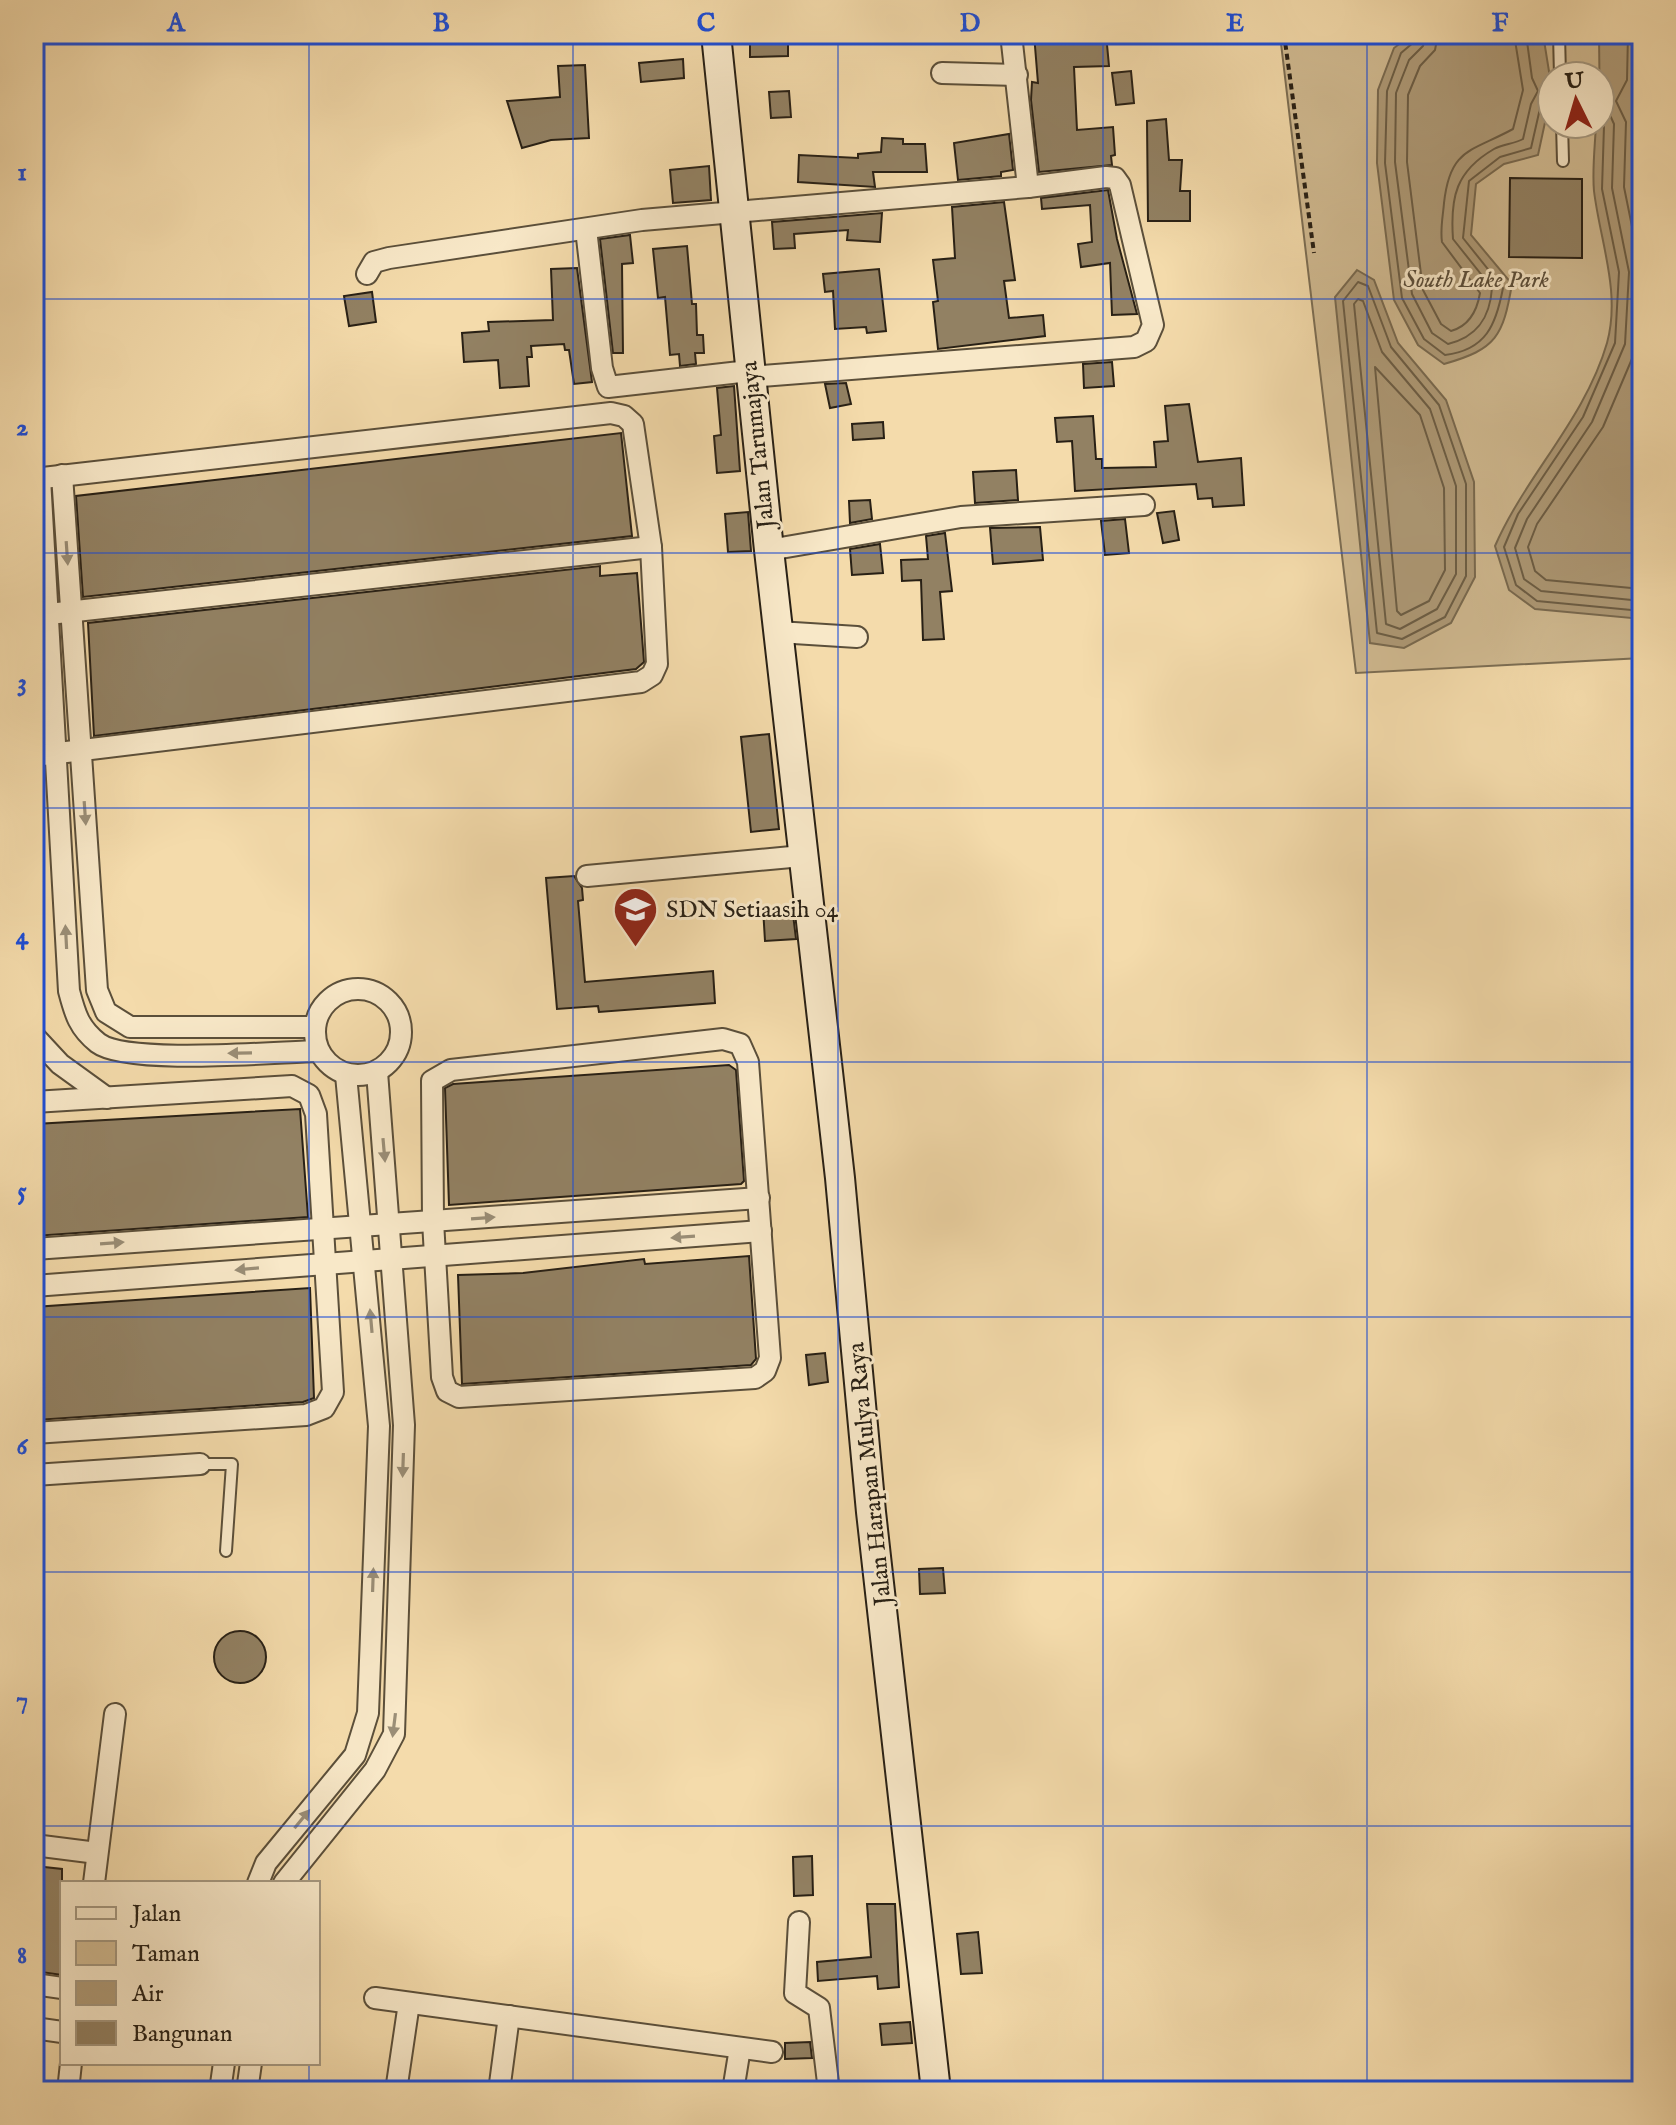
<svg xmlns="http://www.w3.org/2000/svg" width="1676" height="2125" font-family="'IM FELL English',serif">
	<style>
		.green { fill: #d1bb92; stroke: #7c6e54; stroke-width: 2; fill-rule: evenodd }
		.water { fill: #af9b78; stroke: #796a50; stroke-width: 2 }
		.lines { fill: none; stroke-linecap: round; stroke-linejoin: round }
		.shore { stroke: #6c5e46; stroke-width: 2 }
		.building { fill: #928163; stroke: #282015; stroke-width: 2 }
		.lane-casing { stroke: #5b4f3a; stroke-width: 14 }
		.street-casing { stroke: #5b4f3a; stroke-width: 24 }
		.secondary-casing { stroke: #282015; stroke-width: 32 }
		.path { stroke: #282015; stroke-width: 4; stroke-dasharray: 6 4; stroke-linecap: butt }
		.lane { stroke: #f8e8c8; stroke-width: 10 }
		.street { stroke: #f8e8c8; stroke-width: 20 }
		.secondary { stroke: #f8e8c8; stroke-width: 28 }
		.oneway { fill: #9a8e77 }
		.grid { fill: none; stroke: #1d4ed8; stroke-width: 2; stroke-opacity: 0.55 }
		.labels { text-anchor: middle; stroke-width: 6; stroke-linejoin: round; paint-order: stroke }
		.park-label { font-size: 24px; font-style: italic; fill: #5b4e3a; stroke: #f8e8c8 }
		.street-label { font-size: 24px; fill: #282015; stroke: #f8e8c8 }
		.poi-label { font-size: 24px; fill: #282015; stroke: #f8e8c8; text-anchor: start }
		.neatline { fill: none; stroke: #1d4ed8; stroke-width: 3 }
		.grid-label { font-size: 26px; text-anchor: middle; font-weight: bold; fill: #1d4ed8 }
	</style>
	<rect width="100%" height="100%" fill="#f4dbab"/>
	<filter id="stains"><feTurbulence type="fractalNoise" baseFrequency=".0025" numOctaves="4"/><feColorMatrix values="0 0 0 0 .2 0 0 0 0 .09 0 0 0 0 .02 0 0 0 .5 -.17"/></filter>
	<radialGradient id="worn" r=".72"><stop offset=".6" stop-color="#630" stop-opacity="0"/><stop offset="1" stop-color="#630" stop-opacity=".3"/></radialGradient>
	<path class="green" d="M1642,34V658L1356,673L1280,35ZM1552,76H1600V124H1552Z"/>
	<g class="water">
		<path d="M1412,34H1543L1552,90L1538,155L1504,164L1476,184L1471,235L1512,284C1503,336 1497,349 1444,364L1418,345L1394,300L1377,163L1378,90L1394,48Z"/>
		<path d="M1599,34H1642V619L1535,609L1509,590L1495,546C1526,475 1585,419 1607,343C1621,292 1600,241 1594,191C1592,170 1595,146 1596,124H1600Z"/>
		<polygon points="1357,270 1374,280 1398,343 1446,400 1474,482 1475,577 1451,623 1404,648 1370,643 1335,297"/>
	</g>
	<g class="lines">
		<g class="shore">
			<path d="M1416,34L1414,42L1401,53L1387,91L1385,163L1402,298L1424,339L1445,355C1486,350 1496,325 1503,288L1463,238L1469,181L1500,157L1531,148L1541,104L1552,99"/>
			<path d="M1426,34L1423,46L1409,60L1396,93L1395,162L1412,294L1432,333L1448,344C1477,337 1490,318 1492,288L1453,239C1450,197 1456,171 1494,149C1503,144 1514,144 1523,139L1531,104L1538,91L1532,78L1526,34"/>
			<path d="M1438,34L1435,50L1420,66L1408,95L1407,162L1423,290L1441,324L1451,331C1469,326 1477,311 1480,293L1442,242C1440,229 1443,216 1444,203C1450,148 1471,152 1513,129L1523,90L1514,34"/>
			<polyline points="1628,34 1627,80 1616,101 1626,122 1624,187 1641,271 1637,347 1603,427 1537,524 1528,547 1535,571 1546,580 1642,589"/>
			<polyline points="1600,107 1609,113 1614,124 1612,188 1629,272 1625,344 1592,422 1527,519 1515,548 1524,579 1541,591 1642,601"/>
			<polyline points="1600,118 1604,126 1602,189 1619,272 1615,343 1583,417 1518,514 1504,547 1516,585 1537,601 1642,611"/>
			<polygon points="1358,282 1368,286 1391,347 1439,405 1466,484 1466,576 1445,617 1402,639 1377,633 1343,301"/>
			<polygon points="1358,299 1363,301 1382,352 1430,409 1456,486 1456,574 1437,609 1400,629 1386,624 1354,304"/>
			<polygon points="1375,367 1420,415 1444,488 1445,570 1429,601 1401,615 1397,611"/>
		</g>
	</g>
	<g class="building">
		<polygon points="750,34 788,34 788,56 750,57"/>
		<polygon points="1034,34 1053,34 1053,38 1106,34 1109,66 1074,67 1077,130 1113,127 1115,155 1111,156 1112,165 1039,172 1031,100 1032,82 1038,83"/>
		<polygon points="683,59 684,78 641,82 639,63"/>
		<polygon points="585,65 589,138 551,140 522,148 507,101 560,97 558,66"/>
		<polygon points="1131,71 1134,103 1116,105 1112,73"/>
		<polygon points="789,91 791,117 771,118 769,92"/>
		<polygon points="1166,119 1169,160 1182,160 1180,191 1190,191 1190,221 1148,221 1147,121"/>
		<polygon points="1009,134 1013,170 1001,172 1001,176 958,180 954,143"/>
		<polygon points="882,138 903,139 903,144 925,144 927,172 873,172 875,187 798,182 799,155 858,158 858,154 881,152"/>
		<polygon points="709,166 711,200 673,203 670,170"/>
		<polygon points="1510,178 1582,179 1582,258 1509,257"/>
		<polygon points="1108,190 1117,239 1137,314 1112,315 1110,263 1081,267 1078,244 1092,242 1090,205 1042,209 1041,198"/>
		<polygon points="1004,202 1015,280 1004,281 1009,318 1043,315 1045,336 938,349 933,302 938,301 933,260 955,258 952,207"/>
		<polygon points="882,213 880,242 847,240 848,230 794,234 795,248 774,249 772,222"/>
		<polygon points="630,235 633,263 622,264 623,353 613,353 600,239"/>
		<polygon points="687,246 692,304 696,304 697,335 703,335 704,353 695,353 696,364 680,366 679,354 670,355 665,297 658,298 653,249"/>
		<polygon points="577,268 592,382 574,384 569,350 565,350 564,344 531,346 532,357 527,357 529,386 500,388 498,360 464,362 462,333 489,331 488,322 553,320 551,269"/>
		<polygon points="879,269 886,331 867,333 866,327 835,329 833,291 825,292 823,274"/>
		<polygon points="372,292 376,322 349,326 344,296"/>
		<polygon points="1112,362 1114,386 1084,388 1083,364"/>
		<polygon points="846,383 851,404 830,408 825,384"/>
		<polygon points="734,386 740,471 717,473 714,436 721,435 717,388"/>
		<polygon points="1189,404 1198,462 1241,458 1244,505 1213,507 1212,498 1198,499 1196,484 1075,491 1072,441 1057,442 1055,418 1093,416 1096,459 1102,459 1102,468 1156,467 1154,442 1168,441 1165,406"/>
		<polygon points="883,422 884,438 853,440 852,424"/>
		<polygon points="621,433 632,536 83,597 76,496"/>
		<polygon points="1016,470 1018,500 975,503 973,472"/>
		<polygon points="870,500 872,519 850,523 849,501"/>
		<polygon points="1174,511 1179,540 1163,543 1157,513"/>
		<polygon points="748,512 751,551 728,552 725,514"/>
		<polygon points="1125,519 1129,553 1105,555 1101,521"/>
		<polygon points="1040,527 1043,560 993,564 990,528"/>
		<polygon points="945,533 952,591 940,592 944,639 923,640 921,580 902,581 901,560 928,559 926,536"/>
		<polygon points="880,544 883,573 852,575 850,549"/>
		<polygon points="600,566 600,576 637,573 644,662 636,669 94,736 88,623"/>
		<polygon points="769,734 779,829 751,832 741,737"/>
		<polygon points="574,876 582,888 583,900 578,901 585,982 713,971 715,1003 599,1012 598,1006 557,1009 546,878"/>
		<polygon points="792,906 796,939 765,941 763,908"/>
		<polygon points="729,1065 736,1070 744,1181 741,1184 449,1205 445,1088 453,1084"/>
		<polygon points="300,1109 308,1217 34,1236 34,1187 40,1186 35,1124"/>
		<polygon points="749,1256 756,1359 751,1365 462,1384 458,1275 523,1273 644,1259 645,1264"/>
		<polygon points="310,1288 314,1398 303,1402 36,1420 34,1307"/>
		<polygon points="825,1353 828,1382 809,1385 806,1355"/>
		<polygon points="943,1568 945,1593 920,1594 919,1569"/>
		<circle cx="240" cy="1657" r="26"/>
		<polygon points="812,1856 813,1895 794,1896 793,1857"/>
		<polygon points="35,1866 62,1869 62,1975 34,1971"/>
		<polygon points="867,1904 895,1904 899,1987 878,1989 877,1976 818,1981 817,1962 871,1957"/>
		<polygon points="978,1932 982,1973 961,1974 957,1934"/>
		<polygon points="910,2022 912,2043 882,2045 880,2024"/>
		<polygon points="810,2042 812,2058 785,2059 785,2043"/>
	</g>
	<g class="lines">
		<defs>
			<g id="lane">
				<polyline points="1559,34 1560,76"/>
				<polyline points="1562,124 1563,161"/>
				<polyline points="200,1464 232,1464 226,1551"/>
			</g>
			<g id="street">
				<polyline points="1011,34 1028,187"/>
				<polyline points="942,73 1017,75"/>
				<polyline points="586,229 602,368 608,387 749,371"/>
				<polyline points="367,274 374,262 389,258 642,220 1028,187 1106,177 1115,178 1120,185 1153,325 1146,341 1134,347 750,377"/>
				<polyline points="62,475 97,990 106,1012 130,1027 314,1027"/>
				<path d="M40,478L69,991C75,1014 79,1028 98,1043C127,1065 275,1052 318,1051"/>
				<polyline points="34,479 611,413 624,416 633,424 651,547 657,664 652,675 641,682 34,756"/>
				<polyline points="769,550 961,517 1144,505"/>
				<polyline points="58,613 651,547"/>
				<polyline points="778,632 857,637"/>
				<polyline points="587,876 802,856"/>
				<circle cx="358" cy="1032" r="43"/>
				<polyline points="34,1036 60,1064 107,1098"/>
				<polygon points="723,1039 740,1044 748,1062 770,1358 765,1371 755,1378 459,1397 447,1391 442,1377 433,1221 432,1081 451,1070"/>
				<polyline points="34,1102 292,1086 309,1095 316,1114 333,1392 324,1408 306,1415 34,1433"/>
				<polyline points="34,1249 759,1198"/>
				<polyline points="34,1286 761,1231"/>
				<polyline points="34,1475 200,1464"/>
				<polyline points="34,1845 97,1853"/>
				<polyline points="94,1883 115,1714"/>
				<polyline points="258,1883 266,1863 355,1755 368,1713 379,1426 346,1075"/>
				<polyline points="284,1883 375,1770 394,1734 404,1425 377,1072"/>
				<polyline points="799,1922 795,1993 819,2008 829,2091"/>
				<polyline points="34,1984 62,1988"/>
				<polyline points="375,1998 772,2052"/>
				<polyline points="34,2028 62,2032"/>
				<polyline points="68,2091 71,2063"/>
				<polyline points="220,2091 224,2063"/>
				<polyline points="247,2091 251,2063"/>
				<polyline points="396,2091 409,2003"/>
				<polyline points="499,2091 509,2016"/>
				<polyline points="733,2091 740,2048"/>
			</g>
			<polyline id="secondary" points="716,34 769,550 840,1178 871,1512 936,2091"/>
		</defs>
		<use href="#lane" class="lane-casing"/>
		<use href="#street" class="street-casing"/>
		<use href="#secondary" class="secondary-casing"/>
		<polyline class="path" points="1284,34 1314,253"/>
		<use href="#lane" class="lane"/>
		<use href="#street" class="street"/>
		<use href="#secondary" class="secondary"/>
	</g>
	<defs><path id="oneway-solid" d="M-6-.8H1V-3.2L6.5 0L1 3.2V.8H-6Z" transform="scale(2)"/></defs>
	<g class="oneway">
		<use href="#oneway-solid" transform="translate(67 553) rotate(86)"/>
		<use href="#oneway-solid" transform="translate(85 813) rotate(86)"/>
		<use href="#oneway-solid" transform="translate(66 937) rotate(-93)"/>
		<use href="#oneway-solid" transform="translate(240 1053) rotate(179)"/>
		<use href="#oneway-solid" transform="translate(384 1150) rotate(85)"/>
		<use href="#oneway-solid" transform="translate(483 1218) rotate(-4)"/>
		<use href="#oneway-solid" transform="translate(683 1237) rotate(176)"/>
		<use href="#oneway-solid" transform="translate(112 1243) rotate(-4)"/>
		<use href="#oneway-solid" transform="translate(247 1269) rotate(175)"/>
		<use href="#oneway-solid" transform="translate(371 1321) rotate(-95)"/>
		<use href="#oneway-solid" transform="translate(403 1465) rotate(92)"/>
		<use href="#oneway-solid" transform="translate(373 1580) rotate(-88)"/>
		<use href="#oneway-solid" transform="translate(394 1725) rotate(97)"/>
		<use href="#oneway-solid" transform="translate(302 1819) rotate(-51)"/>
	</g>
	<path class="grid" d="M309,34V1883M573,34V2091M838,34V2091M1103,34V2091M1367,34V2091M34,299H1642M34,553H1642M34,808H1642M34,1062H1642M34,1317H1642M34,1572H1642M34,1826H1642M309,2063V2091"/>
	<defs>
		<symbol id="school-pin" viewBox="-11 -11 22 30"><path d="M0 17L-7.5 6A9.5 9.5 0 1 1 7.5 6Z" fill="#8f2418" stroke="#f8e8c8"/><path d="M0-5L7-2L0 1L-7-2ZM-4 1L0 2.5L4 1V4Q0 6-4 4Z" fill="#fff"/></symbol>
	</defs>
	<g fill-rule="evenodd">
		<use href="#school-pin" x="610" y="884" width="51" height="69"/>
	</g>
	<g class="labels">
		<g class="park-label">
			<text x="1476" y="287">South Lake Park</text>
		</g>
		<g class="street-label">
			<text transform="translate(757 445) rotate(-96)" y="8">Jalan Tarumajaya</text>
			<text transform="translate(869 1474) rotate(-96)" y="8">Jalan Harapan Mulya Raya</text>
		</g>
		<g class="poi-label">
			<text x="666" y="917">SDN Setiaasih 04</text>
		</g>
	</g>
	<rect width="1676" height="2125" fill="none" stroke="#f4dbab" stroke-width="88"/>
	<rect x="60" y="1881" width="260" height="184" fill="#f8e8c8" stroke="#a59880" stroke-width="2"/>
	<rect x="76" y="1907" width="40" height="12" fill="#f8e8c8" stroke="#a59880" stroke-width="2"/>
	<text x="132" y="1921" font-size="24" fill="#282015">Jalan</text>
	<rect x="76" y="1941" width="40" height="24" fill="#d1bb92" stroke="#a59880" stroke-width="2"/>
	<text x="132" y="1961" font-size="24" fill="#282015">Taman</text>
	<rect x="76" y="1981" width="40" height="24" fill="#af9b78" stroke="#a59880" stroke-width="2"/>
	<text x="132" y="2001" font-size="24" fill="#282015">Air</text>
	<rect x="76" y="2021" width="40" height="24" fill="#928163" stroke="#a59880" stroke-width="2"/>
	<text x="132" y="2041" font-size="24" fill="#282015">Bangunan</text>
	<g transform="translate(1576 100) rotate(355)"><circle r="38" fill="#f8e8c8" stroke="#a59880" stroke-width="2"/>
	<path d="M0-6L14 30L0 20L-14 30Z" fill="#8f2418"/>
	<text y="-12" font-size="22" font-weight="bold" text-anchor="middle" fill="#282015">U</text>
	</g>
	<rect x="44" y="44" width="1588" height="2037" class="neatline"/>
	<g class="grid-label">
		<text x="176" y="31">A</text>
		<text x="441" y="31">B</text>
		<text x="706" y="31">C</text>
		<text x="970" y="31">D</text>
		<text x="1235" y="31">E</text>
		<text x="1500" y="31">F</text>
		<text x="22" y="180">1</text>
		<text x="22" y="435">2</text>
		<text x="22" y="690">3</text>
		<text x="22" y="944">4</text>
		<text x="22" y="1199">5</text>
		<text x="22" y="1454">6</text>
		<text x="22" y="1708">7</text>
		<text x="22" y="1963">8</text>
	</g>
	<rect width="100%" height="100%" filter="url(#stains)"/>
	<rect width="100%" height="100%" fill="url(#worn)"/>
</svg>
